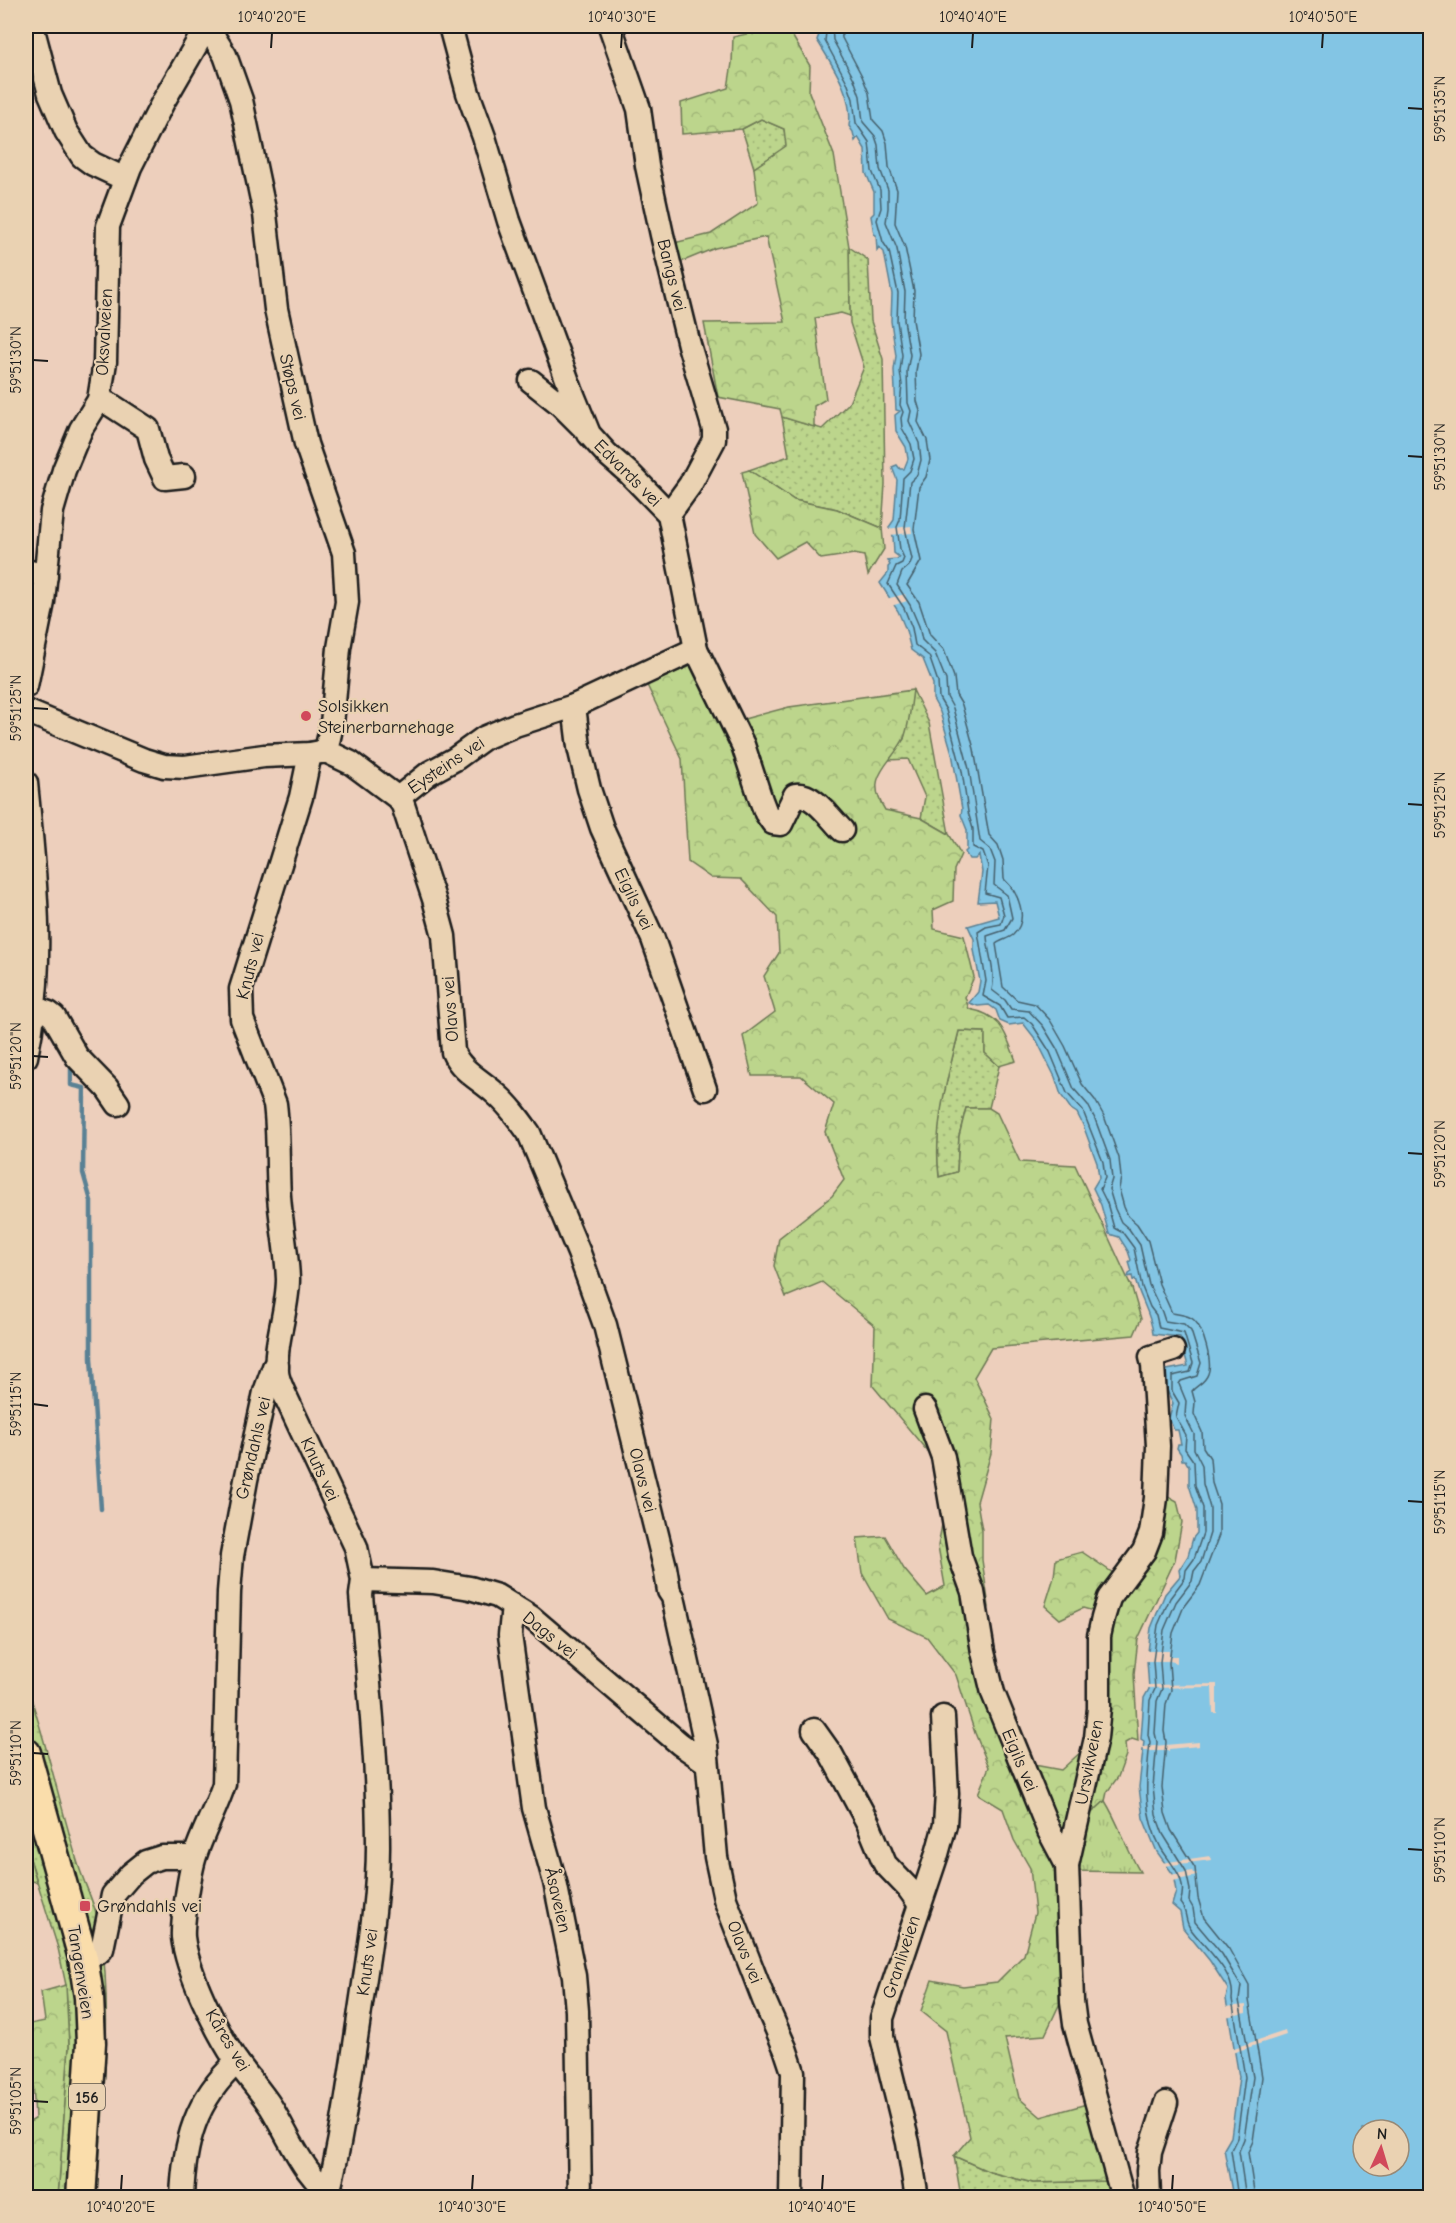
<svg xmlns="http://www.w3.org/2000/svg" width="1456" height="2223" font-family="'Comic Neue',sans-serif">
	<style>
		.built { fill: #f0ccc8 }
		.grass { fill: url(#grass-dots); stroke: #6c7854; stroke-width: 1.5 }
		.forest { fill: url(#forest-crowns); stroke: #6c7854; stroke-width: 1.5 }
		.park { fill: url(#park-tufts); stroke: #6c7854; stroke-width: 1.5 }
		.water { fill: #83c5e4; stroke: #5a8194; stroke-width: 1.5; fill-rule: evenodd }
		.pier { fill: #edcfbc }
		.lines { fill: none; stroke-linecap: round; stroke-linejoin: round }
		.shore { stroke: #45606c; stroke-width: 1.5 }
		.stream { stroke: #5a8194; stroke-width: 4.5 }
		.minor-casing { stroke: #1c1c1c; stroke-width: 27 }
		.major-casing { stroke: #1c1c1c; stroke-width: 33 }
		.minor { stroke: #ead2b2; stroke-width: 22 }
		.major { stroke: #faddab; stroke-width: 28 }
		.ticks { fill: none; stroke: #1c1c1c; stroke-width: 2 }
		.poi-dot { fill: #d1495b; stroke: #ead2b2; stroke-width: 2 }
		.labels { text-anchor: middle; stroke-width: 4.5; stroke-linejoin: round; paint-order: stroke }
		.shield { fill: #ead2b2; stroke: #5a5349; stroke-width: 1.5 }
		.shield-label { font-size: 16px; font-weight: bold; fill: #1c1c1c }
		.street-label { font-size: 18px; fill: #1c1c1c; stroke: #ead2b2 }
		.poi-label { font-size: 18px; fill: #1c1c1c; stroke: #ead2b2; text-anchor: start }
		.neatline { fill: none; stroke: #1c1c1c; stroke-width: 2 }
		.ticks-label { font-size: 15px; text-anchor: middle; fill: #1c1c1c }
	</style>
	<defs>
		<pattern id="grass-dots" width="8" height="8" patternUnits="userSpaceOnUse" patternTransform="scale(1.5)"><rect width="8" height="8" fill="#bcd58c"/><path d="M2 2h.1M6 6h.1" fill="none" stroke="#a1b678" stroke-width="1.8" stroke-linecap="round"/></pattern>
		<pattern id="forest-crowns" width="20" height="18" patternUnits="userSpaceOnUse" patternTransform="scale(1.5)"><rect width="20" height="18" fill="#bcd58c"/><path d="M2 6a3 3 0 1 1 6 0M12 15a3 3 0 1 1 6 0" fill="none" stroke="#a1b678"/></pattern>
		<pattern id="park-tufts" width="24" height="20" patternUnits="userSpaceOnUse" patternTransform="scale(1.5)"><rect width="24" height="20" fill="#bcd58c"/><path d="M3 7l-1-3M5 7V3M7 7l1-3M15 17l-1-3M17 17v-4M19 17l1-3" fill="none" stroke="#a1b678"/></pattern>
	</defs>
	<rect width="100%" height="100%" fill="#edcfbc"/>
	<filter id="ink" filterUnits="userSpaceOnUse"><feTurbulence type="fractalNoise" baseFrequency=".0167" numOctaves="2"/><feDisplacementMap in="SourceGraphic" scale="12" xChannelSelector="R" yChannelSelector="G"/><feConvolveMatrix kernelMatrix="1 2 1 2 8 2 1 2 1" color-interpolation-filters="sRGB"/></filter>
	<g filter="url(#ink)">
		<polygon class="built" points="30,2024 35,2119 26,2124 26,2025"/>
		<g class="grass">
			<polygon points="761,119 784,129 787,146 754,168 742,129"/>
			<polygon points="849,247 868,260 871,321 883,359 885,484 882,528 837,509 794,500 749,470 789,456 782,417 822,429 849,403 864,367 850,323"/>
			<polygon points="913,690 929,723 949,834 921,818 925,797 908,759 889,760 904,739"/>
			<path d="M959,1031L985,1032V1053L999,1066L989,1108H966L959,1136L957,1172L939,1177C932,1125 947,1081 959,1031Z"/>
			<path d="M26,1683C47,1743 60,1806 79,1867C86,1888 98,1911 101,1932C113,2020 102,2110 97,2197H58L69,2046L66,1985L58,1948L26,1846Z"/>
			<polygon points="954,2156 990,2172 1033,2183 1108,2181 1116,2197 961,2197"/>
		</g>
		<g class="forest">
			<polygon points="749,26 781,26 793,37 810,66 809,92 834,155 849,247 850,316 841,313 815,318 826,399 814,406 814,427 782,417 780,409 718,397 704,323 785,322 766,237 715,248 681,262 674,243 711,234 758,203 754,168 786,146 784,129 761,119 742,129 682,134 681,103 728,88 732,63 733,37 751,33"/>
			<polygon points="749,470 794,500 837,509 882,528 884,549 868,575 864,556 854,554 821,559 805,542 776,558 755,534 742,472"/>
			<path d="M697,664L729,723L789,707L913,690C911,704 909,729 903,740C888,767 864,777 885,810L921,818L949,834L961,854L954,870L953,901L933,910L934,929L964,936L974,977L965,997L969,1009C1002,1015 1005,1032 1016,1061L999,1066L985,1053V1032L959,1031C947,1080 933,1127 939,1177L957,1172L959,1136L966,1108H989L997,1113L1020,1162L1075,1165L1132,1288L1141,1319L1134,1335L991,1348L974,1377L994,1419L991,1453L977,1502L982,1530V1560L989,1607L975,1656L1029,1764L1061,1770L1093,1741L1108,1615L1083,1608L1060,1619L1045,1606L1054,1577L1056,1559L1082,1552L1119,1577L1161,1492L1177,1501L1182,1522L1175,1560L1138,1639L1134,1674L1138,1741L1132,1739L1125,1743L1126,1755L1118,1777L1107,1792L1105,1801L1084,1820L1066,1990L1045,2035L1005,2038L1019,2098L1041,2117L1090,2103L1108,2181L1033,2183L990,2172L954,2156L970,2137L946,2031L921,2011L932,1980L963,1986L997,1982L1024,1955L1035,1913L1030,1868L1014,1840L1003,1809L978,1794L989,1767L975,1733L956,1675L927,1637L888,1619L862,1573L857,1538L885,1536L904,1569L927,1596L945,1586L938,1546L944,1514L933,1458L873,1386L875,1326L822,1282L786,1297L774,1266L779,1238L832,1196L844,1180L825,1132L834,1104L801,1076H752L743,1036L775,1012L764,976L779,953L777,917L741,879L711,878L688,862L682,759L646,683Z"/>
			<polygon points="26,1846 37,1882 26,1880"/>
			<polygon points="66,1985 69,2046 58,2197 26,2197 26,2124 35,2119 30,2024 45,2021 41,1992"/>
		</g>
		<path class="park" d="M1105,1801C1119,1823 1126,1849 1140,1872L1073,1871L1084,1820Z"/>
		<path class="water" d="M816,26H822L825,30V26H1430V2197H1233L1224,2149L1231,2137L1239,2077L1226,1999L1228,1989L1210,1961L1183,1928L1180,1912L1172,1905L1176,1891L1173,1874L1157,1852L1143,1818L1139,1787L1144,1741L1141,1739L1144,1698L1149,1689L1147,1660L1151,1628L1165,1594L1180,1576L1179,1570L1188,1556L1193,1538L1197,1533V1510L1189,1485V1467L1185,1460H1182L1181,1454L1177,1448L1178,1444H1181L1178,1430H1174L1169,1418L1173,1403C1167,1392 1163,1383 1167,1370L1188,1366L1180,1337L1153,1334C1152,1315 1139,1297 1135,1279L1133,1280L1132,1276L1128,1277L1129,1274L1132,1272L1129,1262L1131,1260L1128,1251L1119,1237L1109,1234L1101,1205L1093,1188L1099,1178L1097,1163L1083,1125L1077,1113L1071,1109L1061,1095L1055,1077L1037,1041L1023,1023L1009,1025L1000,1021L996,1010L989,1005L978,1006L969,1003L978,992L980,981L974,950V939L968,926L999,917L995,901L978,902L982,872L979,855L975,859H969L965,852L967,850V830L961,815L962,809L952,753L940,712L933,699V684L923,659L911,650L906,630L898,611L880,583L888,573V567L890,565L887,560L897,559L899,557L894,553L893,536L889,527L894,520L897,480L892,467L897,465L900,469H904L908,459L906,447L896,431L895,415L900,411L896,410L894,370L896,356L891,321L892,294L884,252L879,247L877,250L876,235L874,234L871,216L874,213V192L866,173L865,149L858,137L855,141L853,132L849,126C854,95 832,65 817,40L820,32ZM1363,2130H1399V2166H1363Z"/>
		<g class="pier">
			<polygon points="911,526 912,533 889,535 887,529"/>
			<polygon points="905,594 907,601 891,606 886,599"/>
			<polygon points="1146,1651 1169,1651 1169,1656 1177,1656 1177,1663 1170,1661 1144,1661"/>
			<polygon points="1217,1684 1217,1713 1213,1713 1212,1687 1146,1688 1145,1685"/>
			<polygon points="1199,1742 1199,1746 1169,1749 1169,1751 1143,1751 1143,1747"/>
			<polygon points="1210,1856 1211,1860 1164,1866 1161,1863"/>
			<polygon points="1192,1871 1193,1873 1197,1873 1197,1876 1172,1881 1170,1875"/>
			<polygon points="1246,2005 1246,2013 1225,2017 1224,2007"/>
			<polygon points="1285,2031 1286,2035 1232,2053 1233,2061 1231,2049"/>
		</g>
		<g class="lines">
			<g class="shore">
				<path d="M823,26L826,32L825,41L847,82L853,99L856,123L869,142L872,171L880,190L881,208L877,220L883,242L889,251L898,293L897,321L902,355L900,371L902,385L900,405L903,412L901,418L902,428L911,444L914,459L910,471L903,478L900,520L897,527L900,549L904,558L902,563L896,566L888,584L904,608L912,628L915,645L929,656L938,682L939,698L946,710L962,771L968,812L973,829V847L983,852L988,866L985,893L999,897L1004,915L1001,924L986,927L978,932L986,981L983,996L1000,1006L1007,1018L1024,1017L1032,1024L1050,1052L1067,1093L1083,1111L1103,1162L1105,1178L1100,1189L1107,1203L1114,1228L1123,1233L1134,1248L1142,1287L1150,1307L1156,1315L1159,1328L1184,1333L1193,1363L1190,1372L1172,1376V1391L1179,1403L1176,1417L1186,1435L1185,1449L1194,1462L1195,1485L1203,1508V1533L1194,1559L1186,1570L1185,1578L1170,1598L1158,1625L1153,1661L1155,1689L1150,1700L1148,1735L1150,1742C1146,1779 1142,1814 1161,1848C1172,1866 1189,1880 1180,1903C1188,1912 1184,1919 1190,1928C1205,1949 1236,1972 1232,1999L1245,2077L1237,2138L1231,2150L1238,2198"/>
				<path d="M832,26L833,40L854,79L860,96L863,122L875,136L878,145L880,169L888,190V208L886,222L897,249L905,292L904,320L910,355L907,371L908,403L911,411L909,421L919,443L921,460L917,475L910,482L905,528L912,559L909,566L902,572L897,585L910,605L919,626L922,640L935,653L946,680L947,697L953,708L969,769L980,841L990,849L995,862L994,885L1007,895L1012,918L1005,930L987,936C988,954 996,972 992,990L1005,1000L1011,1009L1029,1011L1043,1026L1057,1049L1074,1089L1088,1105L1095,1119L1110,1160L1112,1179L1109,1189L1115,1209L1121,1222L1129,1229L1140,1245L1149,1285L1162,1312L1165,1321L1184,1324L1191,1331L1201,1363L1197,1376L1181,1381L1179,1384L1186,1401L1185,1416L1194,1434V1449L1202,1465L1203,1484L1210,1508V1533L1201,1562L1194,1571L1192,1581L1176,1602L1164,1630L1160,1662L1162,1689L1157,1701L1155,1733L1157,1742L1153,1787L1156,1815L1163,1834L1186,1871L1190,1890L1189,1901L1193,1908L1195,1922L1222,1954L1241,1986L1239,2000L1253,2077L1244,2139L1239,2151L1246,2198"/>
				<path d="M841,26L842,38L862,76L869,93L873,120L883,131L887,143L889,167L897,190L895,223L905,247L914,291L913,320L919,354L916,371L917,401L920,411L918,422L927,440L930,460L926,477L919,487L914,529L921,561L907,585L919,602L930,635L944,650L954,677L956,695L962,705L974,749L989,835L998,845L1003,860L1004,879C1018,892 1030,919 1013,935C1008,939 1001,940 996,944L1003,987L1017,1000L1035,1004L1050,1020L1065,1046L1082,1084L1095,1100L1104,1116L1119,1158L1121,1177L1119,1189L1124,1207L1128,1216L1137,1224L1148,1241L1159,1284L1172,1313C1180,1315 1188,1314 1194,1320C1203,1328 1213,1363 1208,1374C1205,1383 1197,1385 1192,1391L1195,1402L1194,1414L1202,1432L1203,1447L1210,1458L1212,1483L1219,1504V1535L1200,1585L1184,1606L1173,1633L1169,1663L1171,1690L1166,1704L1164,1731L1166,1742L1162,1787L1165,1813L1171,1830L1195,1868L1198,1898L1204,1918L1229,1949L1249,1985V2000L1262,2077L1253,2141L1248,2152L1255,2198"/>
			</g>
			<polyline class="stream" points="71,1066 71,1085 84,1088 83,1173 91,1201 91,1358 101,1509"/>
			<defs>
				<g id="minor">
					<polyline points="32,26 50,94 66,131 82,156 93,164 125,179"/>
					<polyline points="207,26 225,55 241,100 265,214 276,309 306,444 344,553 347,602 339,648 332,724 326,751"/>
					<path d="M450,26L468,93L484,137L509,221L571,390L589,434L607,454L630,474L669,514L696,649L743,745L761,800L766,813L773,823L781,824L795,795C813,792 830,818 842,830"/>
					<polyline points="610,26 639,109 647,166 662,235 689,345 714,429 714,440 690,485 669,514"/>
					<polyline points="531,381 560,404 582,426"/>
					<polyline points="99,400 111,405 148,429 156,459 165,478 184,476"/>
					<polyline points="26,571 46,576"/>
					<polyline points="26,686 43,602 52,511 64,470 81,429 99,400 105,362 108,226 130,167 163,102 207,26"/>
					<polyline points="574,706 579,747 589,789 602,828 653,939 705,1089"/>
					<path d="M26,711L144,760L164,766L185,767L264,756L310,754L326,751L351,763L398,798L403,805L434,899L444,936L453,1052C461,1071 481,1080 496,1094C509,1105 519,1119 529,1133L579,1253L605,1325L665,1567L669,1591L673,1597L706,1745L716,1857L725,1899L764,2000L785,2048L793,2072L791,2198"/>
					<path d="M310,754L301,797L241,989L242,1019L275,1104C279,1135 277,1166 279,1196C281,1224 287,1252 288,1279C288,1310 274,1343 277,1371C277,1378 281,1386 284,1393L356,1547L363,1580L361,1595C368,1678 378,1762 378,1846C378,1904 367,1961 359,2018C350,2078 342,2138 327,2198"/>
					<path d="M26,783C35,875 46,965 26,1057"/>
					<polyline points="398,798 429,773 455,759 484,738 515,725 574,706 696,649"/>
					<polyline points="35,1008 49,1013 54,1017 77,1057 107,1088 118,1104"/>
					<path d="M277,1366L274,1367L265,1392L246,1480L232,1556L229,1592L224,1784C216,1809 203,1831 195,1856C190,1871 182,1922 183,1937C187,1972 216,2030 235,2059C246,2075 260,2090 271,2107C290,2138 305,2180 338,2198"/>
					<polyline points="925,1409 943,1457 960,1556 973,1592 983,1652 993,1693 1049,1831 1067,1865"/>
					<polyline points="363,1580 433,1582 470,1588 497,1596 531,1617 680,1744 706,1762"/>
					<polyline points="513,1606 510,1635 534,1808 555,1882 574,1976 577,2011 580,2198"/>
					<polyline points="814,1730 831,1754 868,1823 885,1864 909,1889 919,1903"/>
					<polyline points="83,1958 98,1953 102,1949 113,1895 131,1874 146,1862 162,1857 194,1857"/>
					<path d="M182,2198C184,2142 195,2100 237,2062"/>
					<polyline points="917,2198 908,2143 882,2037 882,2018 937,1854 945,1825 947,1794 943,1717"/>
					<polyline points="1123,2198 1075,2024 1072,2001 1067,1865 1096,1738 1099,1708 1099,1636 1103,1618 1109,1598 1144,1551 1151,1533 1156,1498 1158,1446 1153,1365 1151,1357 1173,1350"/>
					<polyline points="1149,2198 1148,2171 1150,2152 1166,2103"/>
				</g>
				<polyline id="major" points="26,1753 83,1958 89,1997 91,2043 81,2198"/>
			</defs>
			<use href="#minor" class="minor-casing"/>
			<use href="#major" class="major-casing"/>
			<use href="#minor" class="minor"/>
			<use href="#major" class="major"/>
		</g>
	</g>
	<path class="ticks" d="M271,48L272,33M621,48L622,33M972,48L973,33M1322,48L1323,33M1408,108L1423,109M33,360L48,361M1408,456L1423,457M33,708L48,709M1408,804L1423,805M33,1056L48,1057M1408,1153L1423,1154M33,1404L48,1406M1408,1501L1423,1502M33,1753L48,1754M1408,1849L1423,1850M33,2101L48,2102M121,2190L122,2175M472,2190L473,2175M822,2190L823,2175M1172,2190L1173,2175"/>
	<g class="poi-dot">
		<circle cx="306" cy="716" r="6"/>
		<rect x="79" y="1900" width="12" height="12" rx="3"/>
	</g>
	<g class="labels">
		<rect class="shield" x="69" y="2084" width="36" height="26" rx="4.5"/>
		<g class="shield-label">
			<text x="87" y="2103">156</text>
		</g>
		<g class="street-label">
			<text transform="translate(672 275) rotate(76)" y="6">Bangs vei</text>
			<text transform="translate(104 332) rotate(-87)" y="6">Oksvalveien</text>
			<text transform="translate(293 387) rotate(77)" y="6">Støps vei</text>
			<text transform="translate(628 473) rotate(45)" y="6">Edvards vei</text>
			<text transform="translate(446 765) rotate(-34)" y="6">Eysteins vei</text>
			<text transform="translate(634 899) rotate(64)" y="6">Eigils vei</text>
			<text transform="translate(250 966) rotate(-76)" y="6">Knuts vei</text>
			<text transform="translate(450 1009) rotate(-94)" y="6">Olavs vei</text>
			<text transform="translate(253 1448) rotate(-77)" y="6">Grøndahls vei</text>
			<text transform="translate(320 1469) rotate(65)" y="6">Knuts vei</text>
			<text transform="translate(643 1480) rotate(76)" y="6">Olavs vei</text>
			<text transform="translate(550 1635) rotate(39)" y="6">Dags vei</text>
			<text transform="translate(1020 1760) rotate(67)" y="6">Eigils vei</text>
			<text transform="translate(1089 1762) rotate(-79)" y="6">Ursvikveien</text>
			<text transform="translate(558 1900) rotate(77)" y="6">Åsaveien</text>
			<text transform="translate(745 1952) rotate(68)" y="6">Olavs vei</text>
			<text transform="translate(901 1957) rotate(-72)" y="6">Granliveien</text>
			<text transform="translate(367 1962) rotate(-82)" y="6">Knuts vei</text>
			<text transform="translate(81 1972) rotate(81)" y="6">Tangenveien</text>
			<text transform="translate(228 2040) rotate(59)" y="6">Kåres vei</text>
		</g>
		<g class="poi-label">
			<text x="318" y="712">Solsikken<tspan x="318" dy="21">Steinerbarnehage</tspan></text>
			<text x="97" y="1912">Grøndahls vei</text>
		</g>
	</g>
	<rect width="1456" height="2223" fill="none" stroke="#ead2b2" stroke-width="66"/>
	<g transform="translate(1381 2148) rotate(4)"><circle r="28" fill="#ead2b2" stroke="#988976" stroke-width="1.5"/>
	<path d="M0-4.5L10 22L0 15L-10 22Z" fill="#d1495b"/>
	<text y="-9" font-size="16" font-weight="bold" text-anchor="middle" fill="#1c1c1c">N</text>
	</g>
	<rect x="33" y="33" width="1390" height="2157" class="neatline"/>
	<g class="ticks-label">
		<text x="272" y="22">10°40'20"E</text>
		<text x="622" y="22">10°40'30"E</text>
		<text x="973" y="22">10°40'40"E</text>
		<text x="1323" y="22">10°40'50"E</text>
		<text transform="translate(1440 109) rotate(-90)" y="5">59°51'35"N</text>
		<text transform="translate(16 360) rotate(-90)" y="5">59°51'30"N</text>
		<text transform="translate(1440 457) rotate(-90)" y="5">59°51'30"N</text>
		<text transform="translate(16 708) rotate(-90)" y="5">59°51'25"N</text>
		<text transform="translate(1440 805) rotate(-90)" y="5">59°51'25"N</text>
		<text transform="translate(16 1056) rotate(-90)" y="5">59°51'20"N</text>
		<text transform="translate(1440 1154) rotate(-90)" y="5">59°51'20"N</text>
		<text transform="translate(16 1404) rotate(-90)" y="5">59°51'15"N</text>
		<text transform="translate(1440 1502) rotate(-90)" y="5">59°51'15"N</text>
		<text transform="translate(16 1753) rotate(-90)" y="5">59°51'10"N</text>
		<text transform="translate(1440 1850) rotate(-90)" y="5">59°51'10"N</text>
		<text transform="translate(16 2101) rotate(-90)" y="5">59°51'05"N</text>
		<text x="121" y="2212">10°40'20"E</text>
		<text x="472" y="2212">10°40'30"E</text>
		<text x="822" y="2212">10°40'40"E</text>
		<text x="1172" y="2212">10°40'50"E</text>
	</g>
</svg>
